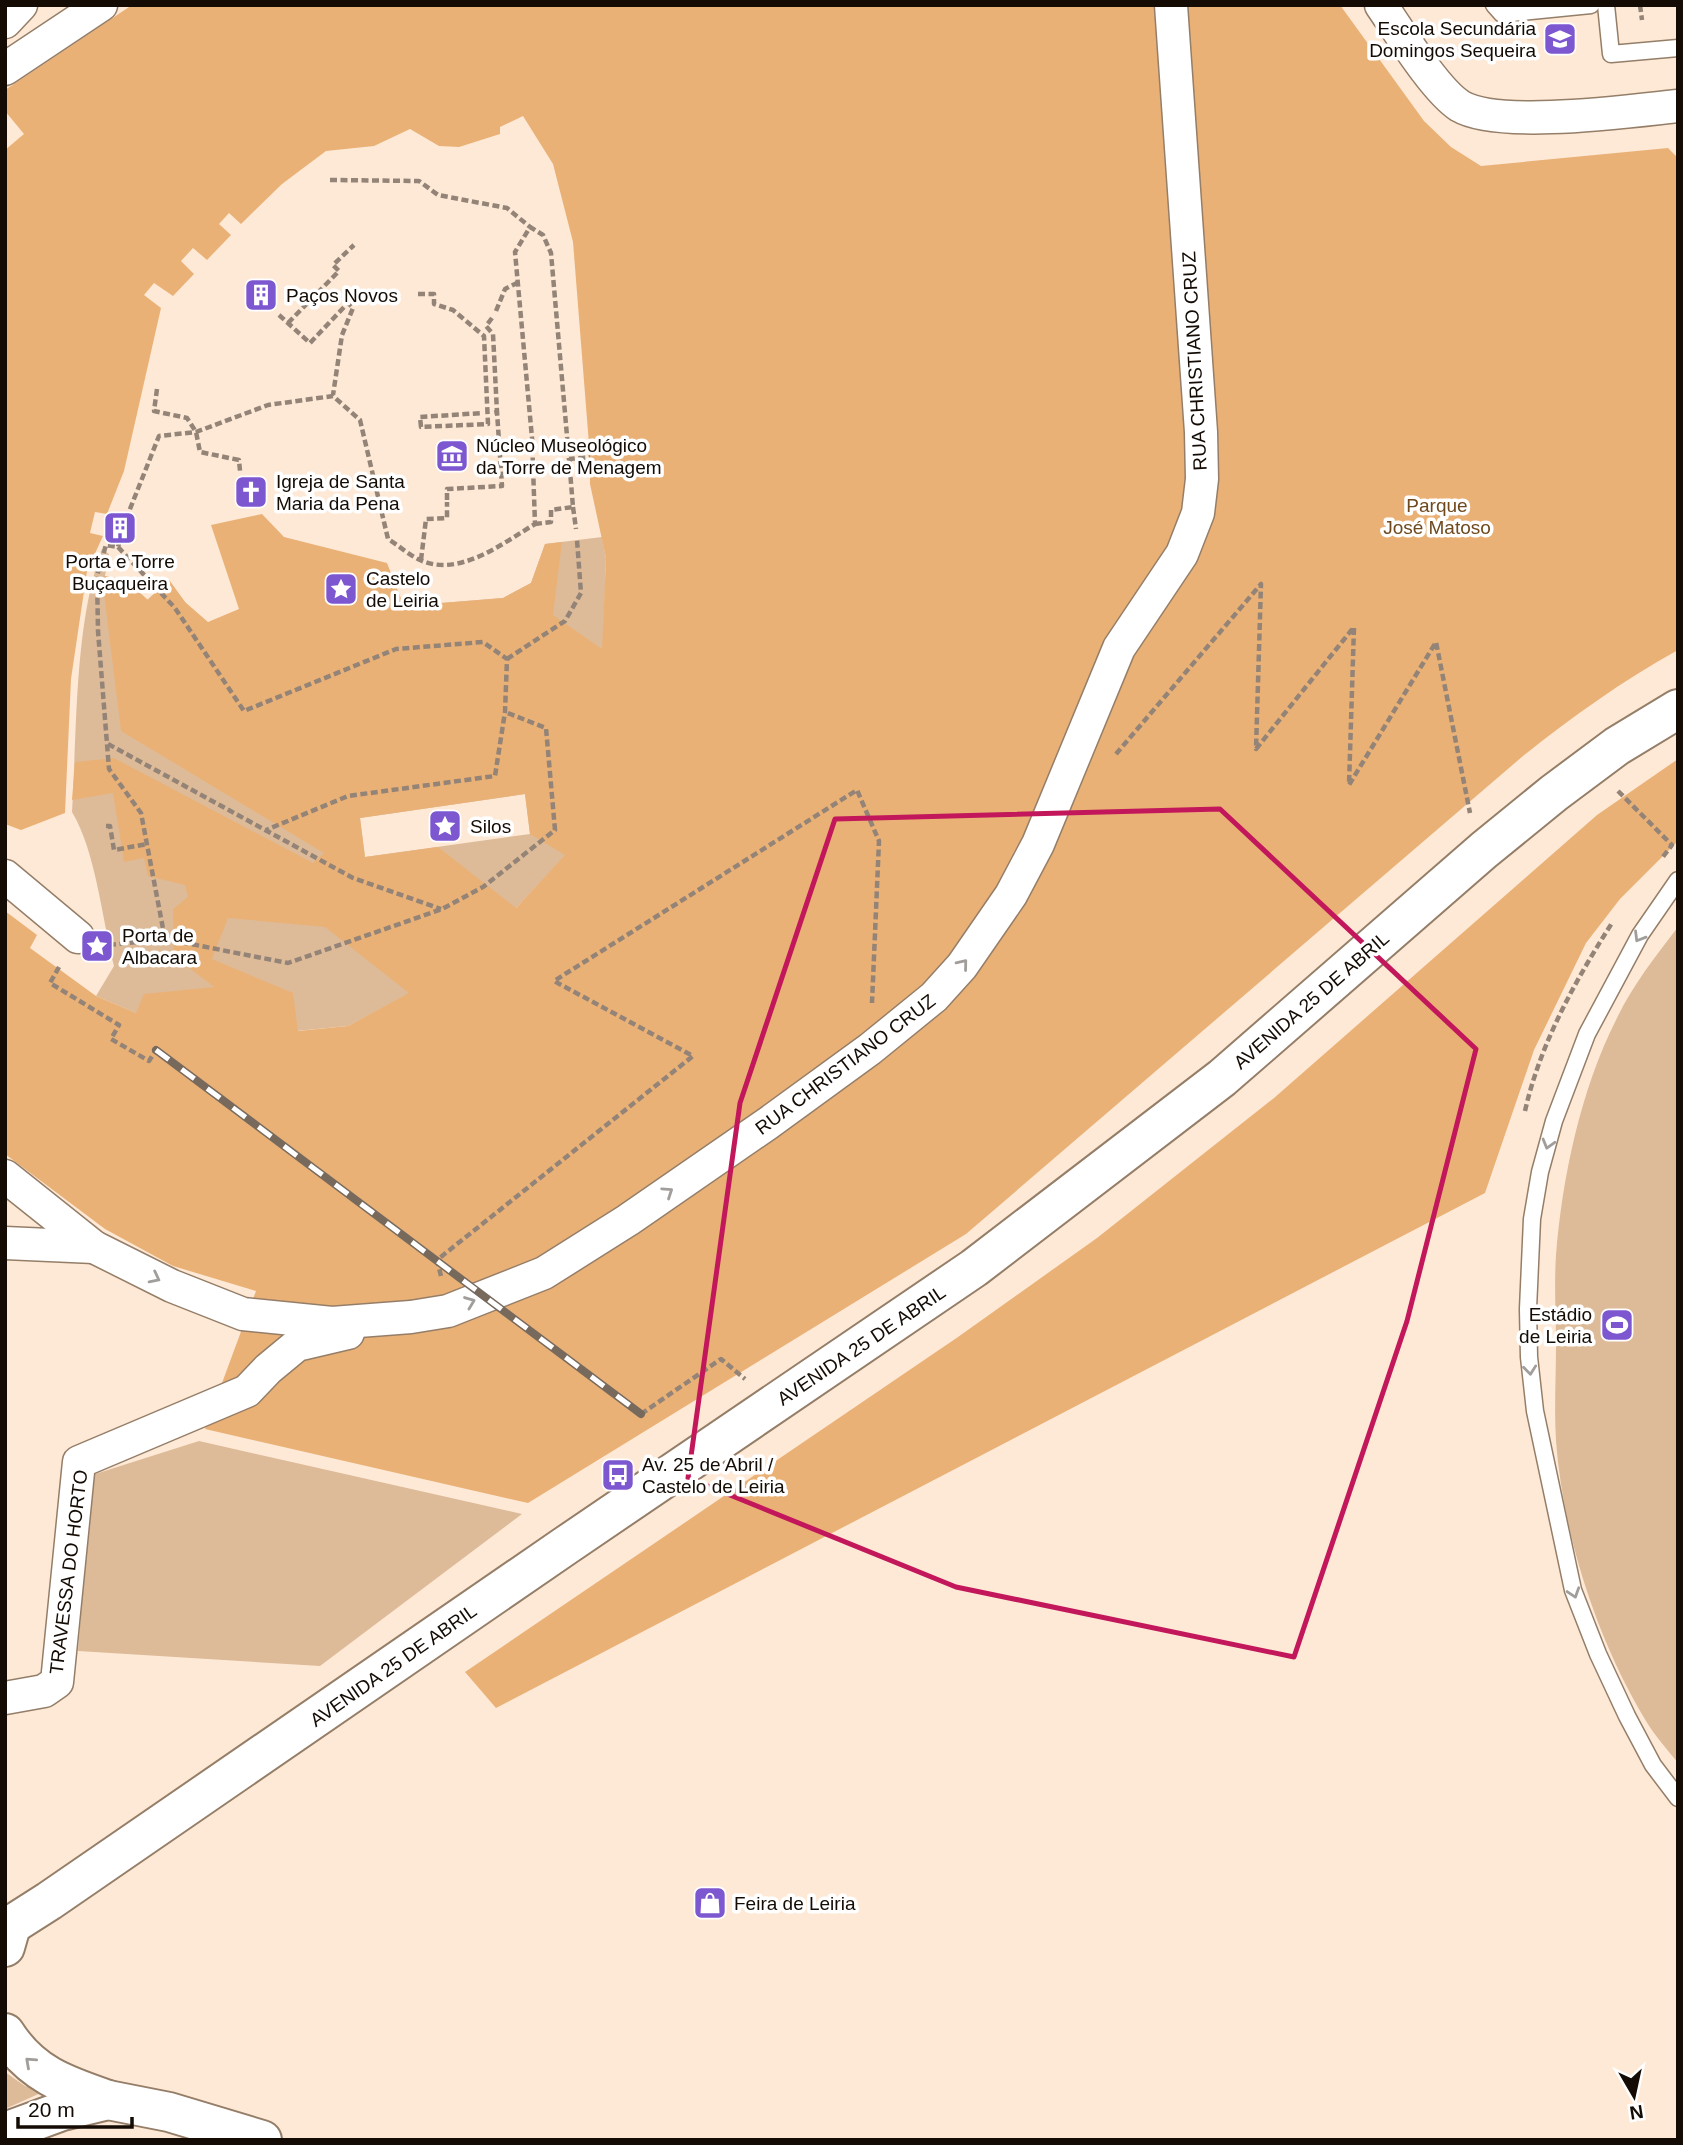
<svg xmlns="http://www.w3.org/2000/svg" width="1683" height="2145" font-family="Arial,sans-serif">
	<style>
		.green { fill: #db9; fill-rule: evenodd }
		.forest { fill: #eab177; fill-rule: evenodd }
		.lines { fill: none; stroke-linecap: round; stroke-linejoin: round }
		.lane-casing { stroke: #957e68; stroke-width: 19 }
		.street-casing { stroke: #957e68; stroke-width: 35 }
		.secondary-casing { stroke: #957e68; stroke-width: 42 }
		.primary-casing { stroke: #957e68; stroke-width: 42 }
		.path { stroke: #938477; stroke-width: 4.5; stroke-dasharray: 7 3.5; stroke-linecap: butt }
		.lane { stroke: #fff; stroke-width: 16 }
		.street { stroke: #fff; stroke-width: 32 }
		.secondary { stroke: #fff; stroke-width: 38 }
		.primary { stroke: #fff; stroke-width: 38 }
		.rail-casing { stroke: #776a5d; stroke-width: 8 }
		.rail { stroke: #fff; stroke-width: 5; stroke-dasharray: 16; stroke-linecap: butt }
		.oneway { stroke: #a19d9b }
		.marked { fill: none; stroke: #c2185b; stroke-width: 5; stroke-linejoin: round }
		.labels { text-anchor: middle; stroke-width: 7; stroke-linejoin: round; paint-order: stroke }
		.poi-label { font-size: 19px; fill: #130b04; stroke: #fff; text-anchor: start }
		.street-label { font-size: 19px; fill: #130b04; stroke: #fff }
		.park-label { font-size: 19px; fill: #6f491d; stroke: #fff }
	</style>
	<rect width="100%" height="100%" fill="#fee9d6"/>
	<g class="green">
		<path d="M602,537L606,558L603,650L566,855L516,908L409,994L348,1026L244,1036L173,1029L96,996L114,966C102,919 96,852 72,812C77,729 74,626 102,549L109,554L105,576L126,580L147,600L169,580L238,675L404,606L503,598L531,583L545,544ZM525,794L530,834L365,857L360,818Z"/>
		<path d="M1678,927V1763C1667,1749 1655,1736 1646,1721C1597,1640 1563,1535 1556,1441C1554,1409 1556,1377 1556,1345C1556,1315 1554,1285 1556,1255C1562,1178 1581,1089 1616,1020C1632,986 1655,957 1678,927Z"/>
		<polygon points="199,1441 522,1514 320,1666 78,1651 92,1475"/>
		<polygon points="5,2072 25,2086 43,2092 5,2109"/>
	</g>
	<g class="forest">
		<path d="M132,5H1340L1424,121L1451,147L1481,166L1668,148L1678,158V650C1622,681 1572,717 1523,756L966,1234L528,1503L205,1429L256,1291L173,1266L105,1229L5,1154V911L37,935L30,948L96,996L136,1013L144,994L214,987L174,956L173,909L188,897L185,885L148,876L144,858L124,862L113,793L72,800L75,762L114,758L313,863L324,853L121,731L104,593L105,576L126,580L148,600L169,580L185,602L208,622L239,609L211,525L262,514L284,537L387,563L404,606L503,598L531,583L545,544L562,542L553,615L602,649L606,558L590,484V457L573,242L553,164L523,116L500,127V134L459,147L439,146L410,129L374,146L326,151L282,184L241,224L229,213L219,224L231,235L207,260L193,248L181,261L194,274L173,296L154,283L144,295L161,308L124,471L107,514L95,512L90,533L103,536L87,571L71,679L65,813L21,830L5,824V150L24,134L5,111V90ZM525,794L530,834L565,855L516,908L438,847L365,857L360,818ZM228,918L325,927L409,993L348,1026L298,1031L293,993L212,959Z"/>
		<polygon points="1678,759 1678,841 1620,899 1586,943 1534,1050 1485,1193 496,1708 465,1672 958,1337 1097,1238 1274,1098 1597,815"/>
	</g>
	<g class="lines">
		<defs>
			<g id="lane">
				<polyline points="1494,5 1502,14 1591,5"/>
				<polyline points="1606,5 1611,54 1678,48"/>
				<polyline points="1678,880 1640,935 1587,1034 1554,1121 1540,1172 1532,1219 1528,1309 1529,1357 1535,1411 1573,1590 1598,1654 1627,1716 1653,1765 1678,1798"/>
			</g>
			<g id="street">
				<path d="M1381,5C1399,31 1435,90 1460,106C1499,129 1630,111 1678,106"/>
				<polyline points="5,22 21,5"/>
				<polyline points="5,69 101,5"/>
				<polyline points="5,876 78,937"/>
				<polyline points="5,1176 94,1247 172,1286 243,1314 332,1323 411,1317 448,1311 544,1273 628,1220 767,1124 870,1049 934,997 962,966 1011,895 1038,844 1119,648 1182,554 1198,513 1202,479 1201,432 1171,5"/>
				<polyline points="5,1243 94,1247"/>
				<polyline points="5,1698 44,1691 57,1682 79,1462 247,1391 268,1369 297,1345 348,1333"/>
			</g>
			<polyline id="secondary" points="5,1929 49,1901 565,1546 974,1268 1222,1078 1484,850 1554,793 1617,746 1678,709"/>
			<g id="primary">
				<polyline points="5,1947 11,1926"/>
				<path d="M5,2033C31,2074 64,2085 108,2100"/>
				<polyline points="5,2132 62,2111 108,2100 169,2112 262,2140"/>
			</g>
		</defs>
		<use href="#lane" class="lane-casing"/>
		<use href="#street" class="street-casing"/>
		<use href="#secondary" class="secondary-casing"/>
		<use href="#primary" class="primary-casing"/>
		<g class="path">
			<polyline points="1640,5 1642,20"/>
			<polyline points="330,180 419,181 438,195 507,208 530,227"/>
			<polyline points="418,294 434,294 434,304 453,310 484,336 488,424 421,427 420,417 483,413"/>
			<polyline points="496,311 505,289 517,283"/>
			<polyline points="279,315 310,343 348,303 353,308 342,335 333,395"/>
			<polyline points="492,318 486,326 493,334 497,412 492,413"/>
			<polyline points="288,323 339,271 333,265 354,245"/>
			<polyline points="157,389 154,411 187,418 196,432 200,452 239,460 240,471"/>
			<polyline points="447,500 447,489 502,486 497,412"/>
			<polyline points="573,507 576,529"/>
			<path d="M126,519L159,436L196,432L268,405L333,396L360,420L388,539C398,545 409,555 420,560C459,578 503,543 535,524L532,438L515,252L530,227L543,235L551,253L569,459L590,457"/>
			<polyline points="535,524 551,522 551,510 573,507 569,459"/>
			<polyline points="120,540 118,547 106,545 97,576 98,631 109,769 141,813 165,939"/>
			<polyline points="118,547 175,608 244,711 396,649 483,642 507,659 505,712 495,776 348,796 266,830"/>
			<polyline points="421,560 426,519 447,518 447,502"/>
			<polyline points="507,659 565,621 581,593 577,540"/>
			<polyline points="108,744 353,878 441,909"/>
			<polyline points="1116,754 1261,584 1256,749 1354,627 1349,785 1436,642 1470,813"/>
			<polyline points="1618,791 1672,845 1662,858"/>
			<polyline points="106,826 110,826 114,850 147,844"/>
			<polyline points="109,945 165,939 288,963 442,909 483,887 555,830 546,728 505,712"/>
			<polyline points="59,967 50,983 119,1025 111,1039 149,1061 156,1050"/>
			<path d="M1525,1111C1540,1044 1575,981 1612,923"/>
			<polyline points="441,1276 437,1260 693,1056 554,981 857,790 879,841 872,1003"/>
			<polyline points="641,1414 721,1359 745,1379"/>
		</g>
		<use href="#lane" class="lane"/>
		<use href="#street" class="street"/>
		<use href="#secondary" class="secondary"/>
		<use href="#primary" class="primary"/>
		<defs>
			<polyline id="rail" points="156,1050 641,1414"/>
		</defs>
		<use href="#rail" class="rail-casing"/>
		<use href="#rail" class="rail"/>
	</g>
	<defs><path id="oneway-chevron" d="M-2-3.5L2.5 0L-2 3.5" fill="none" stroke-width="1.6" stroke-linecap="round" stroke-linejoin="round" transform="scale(1.75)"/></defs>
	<g class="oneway">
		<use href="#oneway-chevron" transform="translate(1639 937) rotate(121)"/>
		<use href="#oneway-chevron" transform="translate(963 964) rotate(-51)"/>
		<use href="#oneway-chevron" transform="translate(1548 1144) rotate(106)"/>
		<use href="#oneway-chevron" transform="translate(668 1192) rotate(-34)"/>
		<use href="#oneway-chevron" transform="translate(155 1278) rotate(27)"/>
		<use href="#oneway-chevron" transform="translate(470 1302) rotate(-21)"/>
		<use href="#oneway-chevron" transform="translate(1530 1370) rotate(84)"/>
		<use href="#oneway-chevron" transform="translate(1574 1593) rotate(72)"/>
		<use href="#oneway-chevron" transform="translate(30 2062) rotate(-138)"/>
	</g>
	<path class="marked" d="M1220,809L1476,1049L1407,1321L1294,1657L956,1587L688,1478L740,1103L835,819Z"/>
	<defs>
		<symbol id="school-square" viewBox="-11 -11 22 22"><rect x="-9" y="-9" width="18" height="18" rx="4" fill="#7d57d0" stroke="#fff"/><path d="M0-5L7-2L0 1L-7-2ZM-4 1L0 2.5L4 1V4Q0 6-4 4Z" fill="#fff"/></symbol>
		<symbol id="building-square" viewBox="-11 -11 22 22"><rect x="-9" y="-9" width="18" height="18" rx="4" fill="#7d57d0" stroke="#fff"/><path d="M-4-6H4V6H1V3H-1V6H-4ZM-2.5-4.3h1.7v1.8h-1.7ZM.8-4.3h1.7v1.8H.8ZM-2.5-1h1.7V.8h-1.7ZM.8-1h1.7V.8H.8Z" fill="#fff"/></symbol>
		<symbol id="museum-square" viewBox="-11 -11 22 22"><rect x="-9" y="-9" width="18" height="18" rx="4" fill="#7d57d0" stroke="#fff"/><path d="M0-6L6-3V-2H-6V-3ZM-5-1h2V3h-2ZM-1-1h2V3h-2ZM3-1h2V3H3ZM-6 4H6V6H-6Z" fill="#fff"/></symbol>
		<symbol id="church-square" viewBox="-11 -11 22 22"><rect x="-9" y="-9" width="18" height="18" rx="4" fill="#7d57d0" stroke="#fff"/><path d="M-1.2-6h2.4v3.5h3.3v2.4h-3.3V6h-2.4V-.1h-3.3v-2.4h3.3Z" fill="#fff"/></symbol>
		<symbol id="sight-square" viewBox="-11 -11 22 22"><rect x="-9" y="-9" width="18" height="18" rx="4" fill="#7d57d0" stroke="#fff"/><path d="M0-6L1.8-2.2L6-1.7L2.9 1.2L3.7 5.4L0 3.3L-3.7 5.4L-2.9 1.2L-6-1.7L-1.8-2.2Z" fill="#fff"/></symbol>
		<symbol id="stadium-square" viewBox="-11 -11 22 22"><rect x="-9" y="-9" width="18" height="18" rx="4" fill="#7d57d0" stroke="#fff"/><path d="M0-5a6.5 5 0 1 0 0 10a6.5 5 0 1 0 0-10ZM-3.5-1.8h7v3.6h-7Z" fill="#fff"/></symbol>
		<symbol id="bus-square" viewBox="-11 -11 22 22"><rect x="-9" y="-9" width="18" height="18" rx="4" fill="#7d57d0" stroke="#fff"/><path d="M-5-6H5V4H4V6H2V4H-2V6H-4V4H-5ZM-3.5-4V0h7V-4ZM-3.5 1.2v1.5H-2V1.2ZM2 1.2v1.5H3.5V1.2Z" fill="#fff"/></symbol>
		<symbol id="shop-square" viewBox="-11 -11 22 22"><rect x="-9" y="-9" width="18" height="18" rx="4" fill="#7d57d0" stroke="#fff"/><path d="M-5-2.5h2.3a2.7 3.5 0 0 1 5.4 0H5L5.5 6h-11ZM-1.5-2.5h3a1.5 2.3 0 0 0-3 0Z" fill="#fff"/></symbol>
	</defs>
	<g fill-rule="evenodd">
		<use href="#school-square" x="1541" y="20" width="38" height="38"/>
		<use href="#building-square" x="242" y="276" width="38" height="38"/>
		<use href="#museum-square" x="433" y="437" width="38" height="38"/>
		<use href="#church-square" x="232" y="473" width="38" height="38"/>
		<use href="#building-square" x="101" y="509" width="38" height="38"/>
		<use href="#sight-square" x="322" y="570" width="38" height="38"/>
		<use href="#sight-square" x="426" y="807" width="38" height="38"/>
		<use href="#sight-square" x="78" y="927" width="38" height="38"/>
		<use href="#stadium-square" x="1598" y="1306" width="38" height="38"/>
		<use href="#bus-square" x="599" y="1456" width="38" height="38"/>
		<use href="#shop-square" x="691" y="1884" width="38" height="38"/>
	</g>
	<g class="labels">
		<g class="poi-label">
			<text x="1536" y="35" text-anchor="end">Escola Secundária<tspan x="1536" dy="22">Domingos Sequeira</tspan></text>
			<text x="286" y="302">Paços Novos</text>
			<text x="476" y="452">Núcleo Museológico<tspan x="476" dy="22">da Torre de Menagem</tspan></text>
			<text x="276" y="488">Igreja de Santa<tspan x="276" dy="22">Maria da Pena</tspan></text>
			<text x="120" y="568" text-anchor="middle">Porta e Torre<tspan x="120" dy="22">Buçaqueira</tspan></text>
			<text x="366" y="585">Castelo<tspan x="366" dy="22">de Leiria</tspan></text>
			<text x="470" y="833">Silos</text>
			<text x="122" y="942">Porta de<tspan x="122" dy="22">Albacara</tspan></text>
			<text x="1592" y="1321" text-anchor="end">Estádio<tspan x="1592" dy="22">de Leiria</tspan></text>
			<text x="642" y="1471">Av. 25 de Abril /<tspan x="642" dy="22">Castelo de Leiria</tspan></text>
			<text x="734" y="1910">Feira de Leiria</text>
		</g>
		<g class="street-label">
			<text transform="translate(1194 361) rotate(-93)" y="7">RUA CHRISTIANO CRUZ</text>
			<text transform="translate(1311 1000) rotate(-41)" y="7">AVENIDA 25 DE ABRIL</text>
			<text transform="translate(845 1064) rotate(-37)" y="7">RUA CHRISTIANO CRUZ</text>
			<text transform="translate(861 1345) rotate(-34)" y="7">AVENIDA 25 DE ABRIL</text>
			<text transform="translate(68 1572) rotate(-83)" y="7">TRAVESSA DO HORTO</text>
			<text transform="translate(393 1665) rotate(-35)" y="7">AVENIDA 25 DE ABRIL</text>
		</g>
		<g class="park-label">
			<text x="1437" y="512">Parque<tspan x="1437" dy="22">José Matoso</tspan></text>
		</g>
	</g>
	<rect width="1683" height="2145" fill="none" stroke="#130b04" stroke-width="14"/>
	<g transform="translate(1634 2096) rotate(171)" stroke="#ffffff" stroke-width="5" paint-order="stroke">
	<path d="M0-5L12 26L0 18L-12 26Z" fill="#130b04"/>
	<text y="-10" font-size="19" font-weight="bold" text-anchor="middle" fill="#130b04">N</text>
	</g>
	<path d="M18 2117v10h114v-10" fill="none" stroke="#130b04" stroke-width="3.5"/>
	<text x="28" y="2117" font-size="21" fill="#130b04" stroke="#ffffff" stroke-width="5" paint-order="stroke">20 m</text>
</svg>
